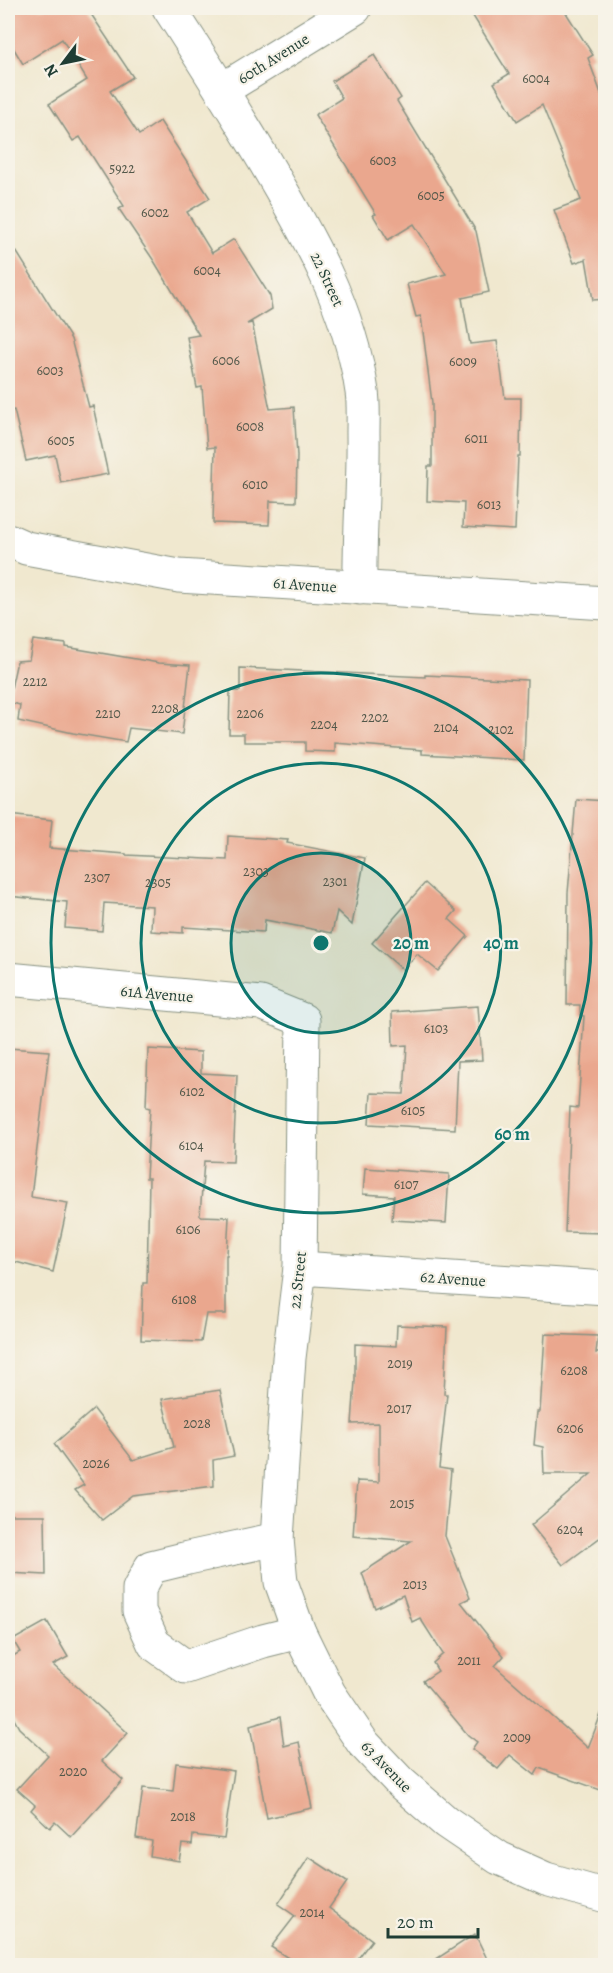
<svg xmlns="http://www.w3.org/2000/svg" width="613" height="1973" font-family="Alegreya,serif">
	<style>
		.building { fill: #eaa78e }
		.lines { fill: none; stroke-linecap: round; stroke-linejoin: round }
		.minor-casing { stroke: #889282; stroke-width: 35 }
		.minor { stroke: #fff; stroke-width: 33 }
		.ring { fill: none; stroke: #0f766e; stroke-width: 3 }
		.labels { text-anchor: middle; stroke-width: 4.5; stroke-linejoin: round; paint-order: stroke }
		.number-label { font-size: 14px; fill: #52584a }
		.street-label { font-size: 16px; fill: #1f3d34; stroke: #f7f3e8 }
		.centre { fill: #0f766e; stroke: #f7f3e8; stroke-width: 3 }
		.ring-label { font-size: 18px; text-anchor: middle; font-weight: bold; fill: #0f766e; stroke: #f7f3e8; stroke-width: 4.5; stroke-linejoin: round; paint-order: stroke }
	</style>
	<rect width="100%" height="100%" fill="#f7f3e8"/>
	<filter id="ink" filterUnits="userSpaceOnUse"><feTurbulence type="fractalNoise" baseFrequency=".0167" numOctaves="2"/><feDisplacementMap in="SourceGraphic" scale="12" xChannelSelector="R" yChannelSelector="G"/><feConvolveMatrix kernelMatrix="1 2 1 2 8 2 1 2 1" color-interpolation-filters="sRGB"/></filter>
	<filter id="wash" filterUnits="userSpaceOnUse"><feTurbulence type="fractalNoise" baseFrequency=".008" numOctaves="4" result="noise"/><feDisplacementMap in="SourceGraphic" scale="24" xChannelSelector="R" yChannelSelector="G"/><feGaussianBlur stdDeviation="1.35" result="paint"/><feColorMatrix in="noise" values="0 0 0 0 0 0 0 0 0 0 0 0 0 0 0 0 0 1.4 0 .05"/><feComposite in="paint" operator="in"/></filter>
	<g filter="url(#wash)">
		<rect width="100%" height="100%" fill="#f0e8cf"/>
		<g id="blocks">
			<g class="building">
				<polygon points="8,8 87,8 133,77 110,91 139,135 160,121 210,198 187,212 212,253 234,239 270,296 272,309 247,324 252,323 270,409 294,407 297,456 296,502 270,501 269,525 213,523 215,447 207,448 202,387 197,388 187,337 199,335 154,261 119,209 124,206 80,137 73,141 49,104 87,80 62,39 23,64 8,39"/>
				<polygon points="468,8 563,8 593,55 588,58 606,107 606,299 593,300 586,259 574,263 554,210 581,200 542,105 517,121 494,83 509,74"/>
				<polygon points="374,55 401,98 397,101 476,231 489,292 462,298 470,344 497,341 505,398 521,398 520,456 518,456 515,530 463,527 464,503 427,501 428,466 432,466 432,403 421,316 416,317 407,284 446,274 414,224 388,240 373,215 376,214 315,115 342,98 332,81"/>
				<polygon points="8,238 71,339 89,407 93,406 108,474 61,483 55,455 26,461 14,410 8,411"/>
				<polygon points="33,640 66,644 66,647 159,663 190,665 182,734 129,728 126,742 73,733 18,721 20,705 8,702 17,661 29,660"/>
				<polygon points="240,668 425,677 425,675 527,680 524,760 422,754 422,750 335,743 335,752 305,751 305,742 244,742 244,734 229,734 230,691 240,691"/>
				<polygon points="576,799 606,801 606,1233 565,1232 570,1107 578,1108 584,1016 580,1015 580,1005 567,1005 568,893"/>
				<polygon points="8,815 52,820 49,848 126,854 126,855 227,860 228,836 288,840 287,843 365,858 352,925 337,911 332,933 265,920 264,932 183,927 183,933 151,931 152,906 104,903 102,931 65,928 67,902 8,896"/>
				<polygon points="425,883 456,911 449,919 468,936 438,971 417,954 403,970 372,943"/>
				<polygon points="478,1006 482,1060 458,1061 455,1129 369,1124 371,1093 404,1094 407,1045 393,1046 392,1012"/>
				<polygon points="8,1048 49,1051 31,1197 68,1203 53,1272 16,1262 8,1261"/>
				<polygon points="148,1049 201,1052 201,1073 237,1075 233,1162 204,1161 200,1216 229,1217 227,1255 226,1255 226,1314 206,1314 201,1342 141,1340 143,1283 147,1283 149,1178 146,1178 150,1108 146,1107"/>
				<polygon points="365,1168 449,1174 446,1223 392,1220 394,1196 363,1194"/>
				<polygon points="397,1325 447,1327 444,1394 447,1394 439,1468 451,1470 445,1536 470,1598 461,1602 504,1656 495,1666 588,1748 603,1709 606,1709 606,1792 539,1768 535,1775 510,1755 498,1769 472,1749 477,1742 468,1735 423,1681 438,1671 433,1663 443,1654 420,1618 412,1622 403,1595 375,1608 362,1573 411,1541 353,1536 357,1481 379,1482 379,1423 352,1424 355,1381 355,1344 396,1346"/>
				<polygon points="545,1334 598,1336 596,1353 606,1353 606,1533 563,1565 531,1525 591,1474 544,1474 543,1447 534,1445 537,1412 540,1412"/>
				<polygon points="220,1390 234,1456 213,1460 214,1486 133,1496 102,1520 75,1490 84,1485 54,1444 94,1409 133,1460 174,1447 162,1399"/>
				<polygon points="8,1515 45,1515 46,1575 8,1573"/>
				<polygon points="47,1621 68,1657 53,1665 128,1733 102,1761 123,1780 71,1837 55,1822 50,1828 31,1810 35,1805 17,1789 48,1755 19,1728 8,1708 8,1659 20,1652 13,1640"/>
				<polygon points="280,1717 284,1746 299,1742 312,1808 267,1818 250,1726"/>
				<polygon points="176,1763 234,1771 224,1839 193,1835 192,1845 182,1844 179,1861 150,1856 152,1841 136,1838 143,1788 173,1791"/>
				<polygon points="309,1857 347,1882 329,1908 372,1940 353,1965 299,1965 271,1947 295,1916 278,1904"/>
				<polygon points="475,1934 490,1965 427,1965"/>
			</g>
		</g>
	</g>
	<g filter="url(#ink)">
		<use href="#blocks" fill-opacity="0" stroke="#889282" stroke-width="1.5"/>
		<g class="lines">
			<defs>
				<g id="minor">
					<path d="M169,8C202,59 234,110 265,162C308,235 350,307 362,392C364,405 363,419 363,433C364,484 359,536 360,588"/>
					<polyline points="222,90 355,8"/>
					<polyline points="8,540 26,548 179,576 606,603"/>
					<polyline points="8,979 261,1003 303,1020 300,1268 289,1358 277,1539 281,1582 299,1632 329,1693 363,1743 401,1783 446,1822 499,1858 546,1879 606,1896"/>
					<polyline points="300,1268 606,1288"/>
					<polyline points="277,1539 188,1558 151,1567 139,1589 139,1611 154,1644 186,1667 263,1641 299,1632"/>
				</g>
			</defs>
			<use href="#minor" class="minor-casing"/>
			<use href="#minor" class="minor"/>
		</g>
	</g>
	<circle cx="321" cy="943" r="90" fill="#0f766e" fill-opacity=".12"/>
	<g class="ring">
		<circle cx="321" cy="943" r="90"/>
		<circle cx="321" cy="943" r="180"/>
		<circle cx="321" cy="943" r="270"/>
	</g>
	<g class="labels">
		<g class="number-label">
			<text x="536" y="83">6004</text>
			<text x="383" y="165">6003</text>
			<text x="122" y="173">5922</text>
			<text x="431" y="200">6005</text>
			<text x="155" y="217">6002</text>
			<text x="207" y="275">6004</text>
			<text x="226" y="365">6006</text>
			<text x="463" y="366">6009</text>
			<text x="50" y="375">6003</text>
			<text x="250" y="431">6008</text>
			<text x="476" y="443">6011</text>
			<text x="61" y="445">6005</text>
			<text x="255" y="489">6010</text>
			<text x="489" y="509">6013</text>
			<text x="35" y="686">2212</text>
			<text x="165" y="713">2208</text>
			<text x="108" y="718">2210</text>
			<text x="250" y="718">2206</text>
			<text x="375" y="722">2202</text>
			<text x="324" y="729">2204</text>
			<text x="446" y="732">2104</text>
			<text x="501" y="734">2102</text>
			<text x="256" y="876">2303</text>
			<text x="97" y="882">2307</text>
			<text x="335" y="886">2301</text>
			<text x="158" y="887">2305</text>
			<text x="436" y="1033">6103</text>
			<text x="192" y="1096">6102</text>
			<text x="413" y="1115">6105</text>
			<text x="191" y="1150">6104</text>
			<text x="406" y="1189">6107</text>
			<text x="188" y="1234">6106</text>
			<text x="184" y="1304">6108</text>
			<text x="400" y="1368">2019</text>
			<text x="574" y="1375">6208</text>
			<text x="399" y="1413">2017</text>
			<text x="197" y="1428">2028</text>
			<text x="570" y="1433">6206</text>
			<text x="96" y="1468">2026</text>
			<text x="402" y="1508">2015</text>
			<text x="570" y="1534">6204</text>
			<text x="415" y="1589">2013</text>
			<text x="469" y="1665">2011</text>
			<text x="517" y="1742">2009</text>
			<text x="73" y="1776">2020</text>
			<text x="183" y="1821">2018</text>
			<text x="312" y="1917">2014</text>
		</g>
		<g class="street-label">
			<text transform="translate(273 58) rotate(-32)" y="6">60th Avenue</text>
			<text transform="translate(328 279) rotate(65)" y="6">22 Street</text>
			<text transform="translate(305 584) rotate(4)" y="6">61 Avenue</text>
			<text transform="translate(157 993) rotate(5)" y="6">61A Avenue</text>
			<text transform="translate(453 1278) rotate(4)" y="6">62 Avenue</text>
			<text transform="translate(297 1280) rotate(-84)" y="6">22 Street</text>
			<text transform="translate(387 1766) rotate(46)" y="6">63 Avenue</text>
		</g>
	</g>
	<circle cx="321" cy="943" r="9" class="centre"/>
	<g class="ring-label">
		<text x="411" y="949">20 m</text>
		<text x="501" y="949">40 m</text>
		<text x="512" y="1140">60 m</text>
	</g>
	<rect width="613" height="1973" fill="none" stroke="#f7f3e8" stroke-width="30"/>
	<g transform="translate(63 63) rotate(238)" stroke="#f7f3e8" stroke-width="4.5" paint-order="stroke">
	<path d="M0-4.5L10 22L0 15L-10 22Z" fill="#1f3d34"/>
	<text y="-9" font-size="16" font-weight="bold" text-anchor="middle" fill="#1f3d34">N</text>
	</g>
	<path d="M388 1928v9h90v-9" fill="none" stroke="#1f3d34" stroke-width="3"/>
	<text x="397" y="1928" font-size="18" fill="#1f3d34" stroke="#f7f3e8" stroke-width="4.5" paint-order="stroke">20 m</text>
</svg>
